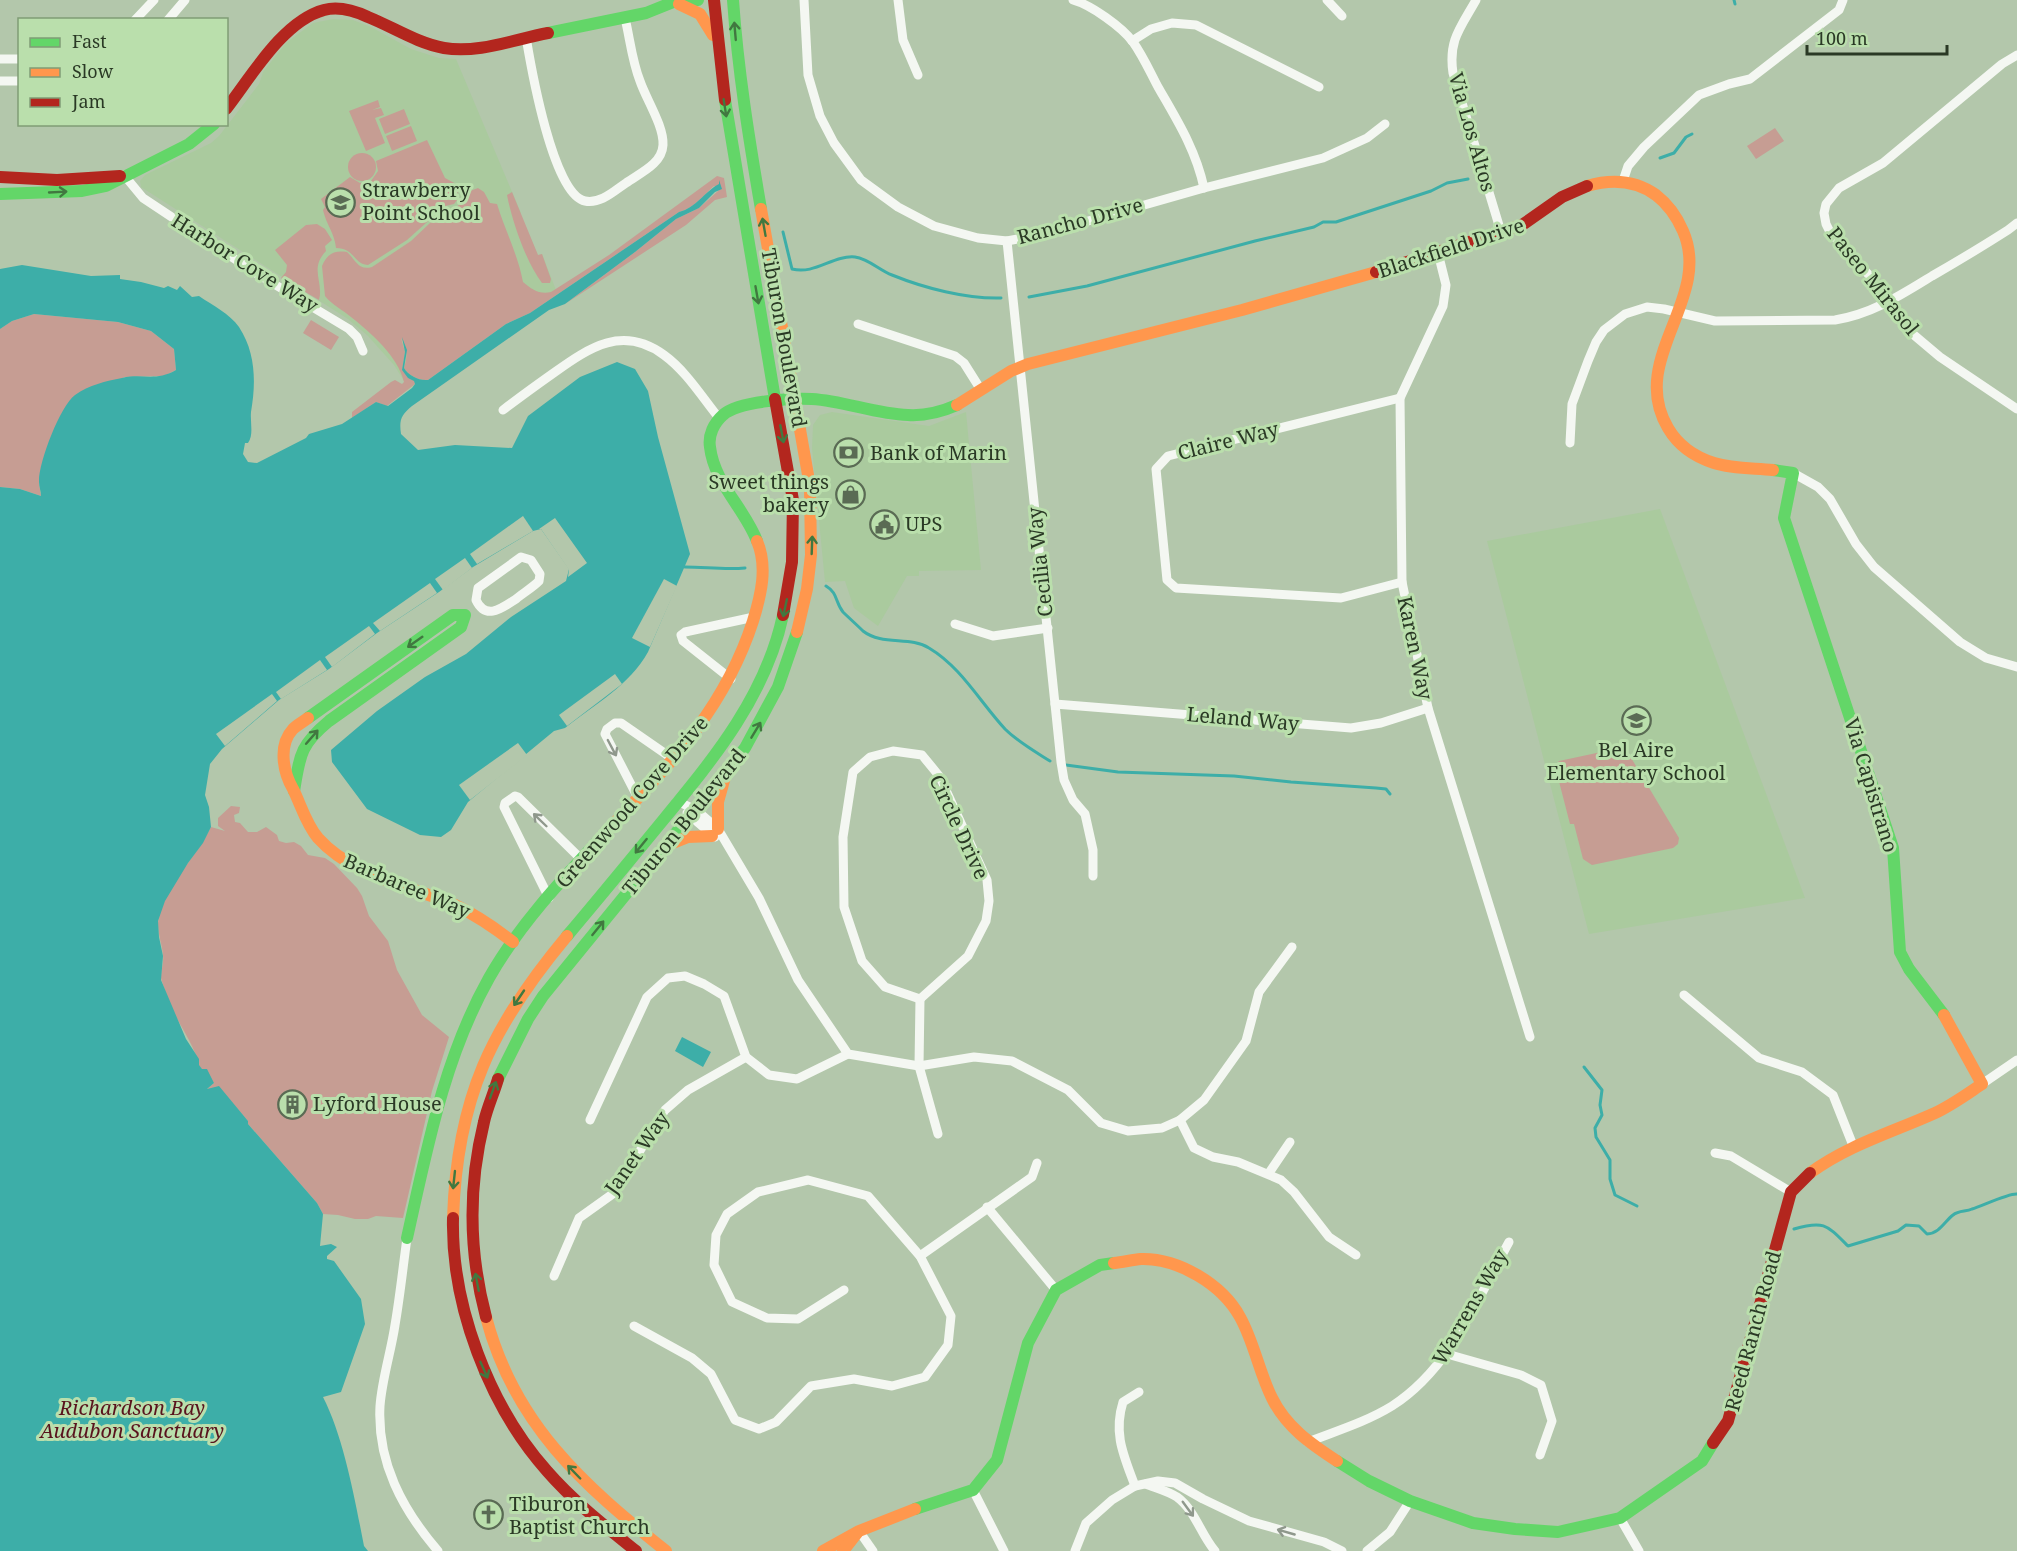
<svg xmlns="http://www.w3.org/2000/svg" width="2017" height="1551" font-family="'Noto Serif',serif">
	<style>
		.built { fill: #aaca9e }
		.green { fill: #c69d93 }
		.water { fill: #3daea8 }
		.pier { fill: #b3c7ab }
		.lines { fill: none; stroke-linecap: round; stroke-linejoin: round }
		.stream { stroke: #3daea8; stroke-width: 3 }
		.street { stroke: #f4f7f2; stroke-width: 9 }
		.fast { stroke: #63d668; stroke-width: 12 }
		.slow { stroke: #ff974d; stroke-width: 12 }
		.jam { stroke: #b3261e; stroke-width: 12 }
		.oneway { stroke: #417840 }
		.oneway2 { stroke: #8f988c }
		.labels { text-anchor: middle; stroke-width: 6; stroke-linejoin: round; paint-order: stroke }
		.street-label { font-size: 20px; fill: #2a3925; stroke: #badfac }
		.poi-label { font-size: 20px; fill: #2a3925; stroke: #badfac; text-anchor: start }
		.park-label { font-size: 20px; font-style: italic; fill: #59131d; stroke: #badfac }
	</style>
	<rect width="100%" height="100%" fill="#b3c7ab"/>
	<g class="built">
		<polygon points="333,19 353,20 371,27 411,49 439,58 456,59 521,213 520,214 538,255 542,254 556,290 409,389 394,365 368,336 348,319 141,187 140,181 145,175 211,143 219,136 259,84 263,72 286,43 313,23"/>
		<polygon points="832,412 929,426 966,412 981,570 919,571 919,576 907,576 878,626 854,608 845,581 825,582 812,448 813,425 820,415"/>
		<polygon points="1660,509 1805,898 1589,934 1487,541"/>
	</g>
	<g class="green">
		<polygon points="378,100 380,107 372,110 381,108 384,115 375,118 385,143 366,151 349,111"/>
		<polygon points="404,109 410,124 385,134 379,119"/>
		<polygon points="411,126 417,141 392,151 386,136"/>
		<polygon points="1775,128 1784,141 1756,159 1747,146"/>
		<path d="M427,140L445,178L458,185L457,200L454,204L445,206L407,240L368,265C353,264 355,248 336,248C335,234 326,224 323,210L325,207L321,199L350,177L360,183L371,181L378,171L376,161Z"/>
		<circle cx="362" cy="167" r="14"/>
		<path d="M717,176L724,178L727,197L715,200L686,225L565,304L635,252L676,219L699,208L719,190L714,186C703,196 694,208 679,212L530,313L506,324L428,380C419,381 408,375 404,368C408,355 407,350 401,338L405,352L402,370L414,380L415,384L387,406L376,402L352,418V412L391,382L395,380L402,384L404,382C398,356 371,333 351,317C343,310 332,305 325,296L322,266C327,254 334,250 347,252C356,260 358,271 372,267L411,241L430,223L457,207L470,191L478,188L484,192L490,203L497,204C505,230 518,255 523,282C531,289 540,295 551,292L609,255Z"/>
		<path d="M512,192L538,255L542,254L551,279L550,283H542C526,262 512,221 507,195Z"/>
		<path d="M317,224L325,229L332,240L325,246L326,251C309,269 324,282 319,300L281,278L286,272L287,265L275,250L306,225Z"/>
		<polygon points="34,314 118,322 151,331 174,349 176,370 164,376 124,377 39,483 41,496 20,489 0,487 0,329 12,321"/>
		<polygon points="311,320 339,337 331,350 303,333"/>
		<polygon points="1620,748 1627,751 1679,838 1678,844 1673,848 1592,865 1583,859 1574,824 1570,824 1555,766 1559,761"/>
		<path d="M231,806L240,807L239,813L234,815L235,822L240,823L248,832H257L266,827L277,835L279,841L286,843L294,842L301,846L308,855L325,858L334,864L357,888L362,896L369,916L388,941L397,970L422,1015L449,1037L432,1091L403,1218L376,1216L368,1219H355L338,1215L323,1214L317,1203L248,1124V1121L219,1087L206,1090L214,1083L199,1066C195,1045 178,1024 170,1004C168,998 162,983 161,978C161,970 164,963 163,955C162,944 158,935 158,923C160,893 197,856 211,827L225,831L218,826V818Z"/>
	</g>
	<g class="water">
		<path d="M719,180L722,189L715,192L699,208L676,219L635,252L565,304L549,310L412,406C401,415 399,420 401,434L418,450L455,445L512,448L528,416L580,377L617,362L635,369L648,391L658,437L690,554L648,652C630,685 594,705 565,728L554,731L468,802L451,830L441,837L420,835L367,809L332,762L331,750L377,711L425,677L466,654L511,617L566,581L569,569L541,529L533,531L473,567L439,592L377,633L329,669L279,700L222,749L210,764L205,795L209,807L211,827L203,843L188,863L165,901L158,921L159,937L163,956L161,980L186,1039L199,1059V1065L202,1069H207L214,1083L207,1089L219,1086L248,1121V1124L317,1203L323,1214L320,1246L331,1244L337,1247L327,1256V1259L334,1261L361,1299L365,1324L341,1392L323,1397C344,1438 355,1500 364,1546L368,1551H0V487L20,489L41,496C41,491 39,487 39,482C38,464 60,406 75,395C89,385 106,381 122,378C143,373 155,382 176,370L174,349L151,331L118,322L34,314L12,321L0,329V269L22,265L91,276L120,275V279L141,282L164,288L168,286L177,290L180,286L192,297L199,296C212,305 230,314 239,327C256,353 256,383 251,412C250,423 254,434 248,443H245L243,454L248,462L257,463L306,438L309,434L342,424L376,402L388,406L412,388L415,384L414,381L408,378L402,370L405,352L402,337L407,350L404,368C408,375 419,381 428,380L506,324L530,313L679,212C696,208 704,192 719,184Z"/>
		<polygon points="682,1037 711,1052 703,1067 675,1051"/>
	</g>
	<g class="pier">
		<polygon points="523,516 533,531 477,564 470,554"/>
		<polygon points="555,518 587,563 568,577 569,570 541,529 539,529"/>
		<polygon points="465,558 472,568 443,590 435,579"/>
		<polygon points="664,579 677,586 650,647 632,638"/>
		<polygon points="430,583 437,593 380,631 373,623"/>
		<polygon points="369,626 375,634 332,667 325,657"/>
		<polygon points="320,660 327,670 281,699 276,692"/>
		<polygon points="615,674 622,684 567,726 559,715"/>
		<polygon points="272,694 277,701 225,746 216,734"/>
		<polygon points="518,743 527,755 470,800 459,785"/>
	</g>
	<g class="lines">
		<g class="stream">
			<polyline points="1734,0 1735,4"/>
			<polyline points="1660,158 1674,153 1686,137 1692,134"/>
			<path d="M783,232L792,269C815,275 833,255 855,257C869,259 879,270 892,275C924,288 966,299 1001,298"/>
			<polyline points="1029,297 1087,286 1255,241 1314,227 1323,222 1336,222 1431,191 1447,183 1468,179"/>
			<path d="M685,567C705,567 725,570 745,568"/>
			<path d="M826,586C838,593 835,602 843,612C849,618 857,625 863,631C882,646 910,636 929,648C961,667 980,702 1005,729C1018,742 1034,751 1050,761"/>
			<polyline points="1066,765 1118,772 1234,776 1291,782 1376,788 1386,789 1390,794"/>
			<polyline points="1584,1067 1602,1090 1600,1105 1602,1115 1595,1128 1596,1137 1610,1160 1610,1179 1615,1195 1637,1206"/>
			<path d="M1794,1229C1824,1220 1827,1225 1848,1246L1898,1231L1906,1225L1919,1226L1927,1234C1940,1233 1944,1222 1953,1215C1959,1210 1966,1212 1972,1209C1982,1206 2009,1193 2017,1194"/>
		</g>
		<g class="street">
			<polyline points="804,0 808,75 820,116 834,143 861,180 898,207 934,226 978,238 1007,241 1039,235 1204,188 1323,158 1367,138 1385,124"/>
			<polyline points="898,0 903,40 918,75"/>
			<path d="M1073,0C1091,5 1122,27 1133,42C1143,56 1150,72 1158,87C1177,120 1196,150 1204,188"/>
			<polyline points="1327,0 1342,16"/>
			<path d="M1476,0C1461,27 1448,40 1453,73L1501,232"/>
			<polyline points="135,20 154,0"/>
			<polyline points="168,20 185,0"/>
			<path d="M526,37C531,67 553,195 585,201C601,204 614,191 626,183C640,173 662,164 663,145C664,126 646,99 640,81C632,61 630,39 625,18"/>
			<polyline points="1132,41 1151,29 1172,23 1196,25 1319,87"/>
			<polyline points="2017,55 2002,64 1883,163 1839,188 1826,204 1824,213 1826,224 1830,232 1868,274 1908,330 1940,357 2017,409"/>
			<polyline points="0,59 20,59"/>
			<polyline points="0,81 20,81"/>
			<polyline points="124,175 143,198 259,275 349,329 357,337 363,351"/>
			<polyline points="1623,181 1628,166 1644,147 1699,95 1729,84 1750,79 1839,10 1843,0"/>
			<polyline points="1007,241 1061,762 1064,780 1073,800 1085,814 1093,850 1093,876"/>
			<polyline points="1438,253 1446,285 1443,306 1400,398 1402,582 1428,708 1530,1037"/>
			<polyline points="858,324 955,356 964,363 981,390"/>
			<polyline points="1400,398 1168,456 1156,469 1167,580 1176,588 1341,598 1402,582"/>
			<path d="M503,410C520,397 538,384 555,372C590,347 623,325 664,355C686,371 702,397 719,418"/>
			<path d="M1570,443L1572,404L1588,361L1596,342L1604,330L1625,314L1647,307L1664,309L1715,321L1835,320C1872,314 1901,295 1932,276C1958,261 1983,246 2008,230L2017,223"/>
			<polyline points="1793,473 1818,487 1830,499 1856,544 1874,567 1960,642 1986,658 2017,667"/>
			<path d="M521,557L531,560L540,574L539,581C532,588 523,593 516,599C502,608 486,621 476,600L478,588Z"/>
			<polyline points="955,624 993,636 1048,628"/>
			<polyline points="731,679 683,641 681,635 685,632 754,617"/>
			<polyline points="1055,704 1351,728 1381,723 1428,708"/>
			<polygon points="893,751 922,755 940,777 987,880 989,901 986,921 968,956 920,999 885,987 862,961 844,907 843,837 853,772 870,757"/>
			<polyline points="638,798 605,734 607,729 615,723 621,723 673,759"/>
			<polyline points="677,801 696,810 718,829 759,898 798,980 848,1054 919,1066 974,1057 1012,1061 1068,1090 1101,1123 1128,1131 1162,1128 1180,1120 1204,1100 1246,1041 1259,992 1292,947"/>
			<polyline points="687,813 715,837"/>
			<polyline points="549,898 504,807 505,803 515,796 518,797 582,860"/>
			<polyline points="1684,995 1759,1058 1802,1072 1833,1095 1854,1148"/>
			<polyline points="920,999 919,1066 938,1134"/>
			<polyline points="1982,1084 2017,1060"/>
			<polyline points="590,1120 647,997 668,978 685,976 704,984 724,996 746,1057 769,1075 797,1079 848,1054"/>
			<polyline points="1180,1120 1194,1148 1213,1157 1238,1162 1281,1180 1294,1192 1329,1237 1356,1255"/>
			<polyline points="1715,1153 1731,1156 1791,1192"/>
			<polyline points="1269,1173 1290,1142"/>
			<polyline points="987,1207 1056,1290"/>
			<path d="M407,1238C403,1267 400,1296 395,1325C391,1352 382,1379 380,1406C377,1462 402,1509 438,1551"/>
			<polyline points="920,1256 1032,1177 1037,1163"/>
			<polyline points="554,1276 579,1218 614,1193 665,1110 688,1090 746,1057"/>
			<polyline points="634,1326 692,1358 711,1374 735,1420 759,1429 776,1422 811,1386 854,1379 892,1386 925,1377 948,1345 951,1316 920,1256 868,1196 808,1180 758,1192 727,1214 716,1235 714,1265 732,1302 767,1318 798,1319 844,1290"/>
			<polyline points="1447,1354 1521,1375 1541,1385 1552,1421 1540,1455"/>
			<path d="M1308,1442C1336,1431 1366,1422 1392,1406C1450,1369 1477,1300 1509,1242"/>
			<path d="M1146,1484C1156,1488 1168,1491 1177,1497C1195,1510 1201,1535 1215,1551"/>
			<path d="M1135,1486C1124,1456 1113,1434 1123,1402L1139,1392"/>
			<polyline points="973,1490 1004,1551"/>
			<polyline points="1620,1518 1639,1551"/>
			<polyline points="859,1531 873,1551"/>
			<polyline points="1075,1551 1086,1523 1112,1500 1135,1486 1158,1481 1175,1483 1203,1499 1249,1521 1324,1542 1342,1551"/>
			<polyline points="1367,1551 1390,1532 1410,1501"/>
		</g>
		<g class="fast">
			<path d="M733,0C738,71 749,139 761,209"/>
			<polyline points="548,33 646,13 676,1 698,0"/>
			<polyline points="725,100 775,399"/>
			<polyline points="0,194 82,191 106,186 189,144 214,124"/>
			<polyline points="1773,470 1793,473 1784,518 1893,848 1900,952 1909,969 1944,1015"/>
			<path d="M757,541C745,509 714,483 710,447C708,435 714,423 723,415C738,401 792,398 812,399C845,401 875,414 908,415C924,416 941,412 957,405"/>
			<path d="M294,791C300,755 300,745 329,721L461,627L465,615H453L308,718"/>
			<path d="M567,936C600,897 632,858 664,819C715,757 766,695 783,615"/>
			<polyline points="498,1079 528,1019 543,996 745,748 778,687 797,632"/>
			<path d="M407,1238C427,1149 444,1058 489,978C521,922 566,875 609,829"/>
			<polyline points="1337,1461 1369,1481 1410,1501 1473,1523 1515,1529 1558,1532 1620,1518 1702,1461 1713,1443"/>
			<polyline points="915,1509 973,1490 997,1460 1028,1343 1056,1290 1100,1265 1114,1263"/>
		</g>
		<g class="slow">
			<polyline points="679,4 700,14 713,35"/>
			<path d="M1587,186C1611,179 1635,180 1656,195C1669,205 1677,217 1683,231C1713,299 1627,359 1668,428C1678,445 1695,457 1714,463C1733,469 1753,468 1773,470"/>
			<polyline points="761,209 810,486 811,555 807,589 797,632"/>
			<polyline points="957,405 1011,371 1028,364 1242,310 1376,272"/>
			<path d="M308,718C303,722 297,725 293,729C278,745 283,772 293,789C301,805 306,824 318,838C353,877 409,885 455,905C476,915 495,928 513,942"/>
			<path d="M609,829C670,764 725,708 753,621C761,595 768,567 757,541"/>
			<polyline points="718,829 718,802 725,777"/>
			<polyline points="668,845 688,837 712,836"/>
			<path d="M1810,1173C1848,1145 1893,1132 1935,1113C1952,1105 1967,1094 1982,1084L1944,1015"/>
			<path d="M453,1218C457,1098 491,1027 567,936"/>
			<path d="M1114,1263C1123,1262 1132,1260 1141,1259C1178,1258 1222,1284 1240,1317C1254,1342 1259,1372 1272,1398C1286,1427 1311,1444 1337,1461"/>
			<path d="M486,1317C514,1424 583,1485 666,1551"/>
			<polyline points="823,1551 859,1531 915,1509"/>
			<polyline points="843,1551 857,1533"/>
		</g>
		<g class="jam">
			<polyline points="714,0 725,100"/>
			<path d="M226,109C251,77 283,21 324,10C339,6 355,11 368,17C393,27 417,43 444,48C478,54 515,39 548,33"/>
			<polyline points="0,177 57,180 120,176"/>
			<polyline points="1376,272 1522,225 1562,197 1587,186"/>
			<polyline points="775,399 793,500 792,562 783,615"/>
			<path d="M453,1218C451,1305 489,1406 547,1471C573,1501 605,1526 636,1551"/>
			<path d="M486,1317C469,1253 468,1187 484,1122C487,1108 494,1093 498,1079"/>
			<polyline points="1713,1443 1728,1421 1791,1192 1810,1173"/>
		</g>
	</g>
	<defs><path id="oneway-shaft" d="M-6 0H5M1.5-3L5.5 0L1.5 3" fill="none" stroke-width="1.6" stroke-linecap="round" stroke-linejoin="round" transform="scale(1.5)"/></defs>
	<g class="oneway">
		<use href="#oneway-shaft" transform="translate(735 31) rotate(-95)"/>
		<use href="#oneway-shaft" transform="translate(725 108) rotate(81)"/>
		<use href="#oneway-shaft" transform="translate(58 192) rotate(-3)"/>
		<use href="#oneway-shaft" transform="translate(764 227) rotate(-100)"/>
		<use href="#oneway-shaft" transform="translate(757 295) rotate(80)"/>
		<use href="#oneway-shaft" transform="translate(782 434) rotate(79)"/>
		<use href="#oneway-shaft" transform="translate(812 545) rotate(-88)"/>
		<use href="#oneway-shaft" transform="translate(785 608) rotate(102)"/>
		<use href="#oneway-shaft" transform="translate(415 642) rotate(145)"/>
		<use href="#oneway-shaft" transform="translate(756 730) rotate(-59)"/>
		<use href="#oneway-shaft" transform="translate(312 737) rotate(-49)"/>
		<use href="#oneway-shaft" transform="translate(641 846) rotate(129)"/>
		<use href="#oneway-shaft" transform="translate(598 928) rotate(-51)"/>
		<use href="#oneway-shaft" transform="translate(519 998) rotate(124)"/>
		<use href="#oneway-shaft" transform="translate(493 1090) rotate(-70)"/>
		<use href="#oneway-shaft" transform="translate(454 1180) rotate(96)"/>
		<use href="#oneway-shaft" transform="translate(477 1282) rotate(-101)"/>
		<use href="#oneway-shaft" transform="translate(484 1370) rotate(66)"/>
		<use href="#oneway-shaft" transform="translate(574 1472) rotate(-134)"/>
	</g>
	<g class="oneway2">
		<use href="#oneway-shaft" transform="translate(612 748) rotate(62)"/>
		<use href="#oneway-shaft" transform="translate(540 820) rotate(-136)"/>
		<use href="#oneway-shaft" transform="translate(1188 1509) rotate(54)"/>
		<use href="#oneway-shaft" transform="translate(1286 1532) rotate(-164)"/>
	</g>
	<defs>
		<symbol id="school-ring" viewBox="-11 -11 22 22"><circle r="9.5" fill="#badfac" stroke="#5a6b54" stroke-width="1.5"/><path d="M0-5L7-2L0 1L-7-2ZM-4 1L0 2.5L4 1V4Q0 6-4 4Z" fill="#5a6b54"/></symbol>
		<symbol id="bank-ring" viewBox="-11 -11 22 22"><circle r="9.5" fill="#badfac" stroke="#5a6b54" stroke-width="1.5"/><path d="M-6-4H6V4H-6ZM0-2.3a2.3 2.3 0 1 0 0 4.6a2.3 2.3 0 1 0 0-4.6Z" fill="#5a6b54"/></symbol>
		<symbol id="shop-ring" viewBox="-11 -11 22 22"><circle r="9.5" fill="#badfac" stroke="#5a6b54" stroke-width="1.5"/><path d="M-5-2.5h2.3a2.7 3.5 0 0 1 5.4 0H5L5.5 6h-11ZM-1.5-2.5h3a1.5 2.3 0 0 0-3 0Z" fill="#5a6b54"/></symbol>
		<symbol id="civic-ring" viewBox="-11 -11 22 22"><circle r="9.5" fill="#badfac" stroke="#5a6b54" stroke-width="1.5"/><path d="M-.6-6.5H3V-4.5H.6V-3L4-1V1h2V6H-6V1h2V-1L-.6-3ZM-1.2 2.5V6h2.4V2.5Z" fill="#5a6b54"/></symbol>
		<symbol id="building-ring" viewBox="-11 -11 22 22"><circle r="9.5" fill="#badfac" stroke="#5a6b54" stroke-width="1.5"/><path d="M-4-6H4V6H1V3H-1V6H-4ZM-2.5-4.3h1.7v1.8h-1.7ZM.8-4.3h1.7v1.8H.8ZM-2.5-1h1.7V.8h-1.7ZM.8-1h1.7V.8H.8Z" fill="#5a6b54"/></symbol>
		<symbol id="church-ring" viewBox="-11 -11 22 22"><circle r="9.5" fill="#badfac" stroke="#5a6b54" stroke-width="1.5"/><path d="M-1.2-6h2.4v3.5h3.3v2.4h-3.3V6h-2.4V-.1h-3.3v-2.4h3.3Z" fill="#5a6b54"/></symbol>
	</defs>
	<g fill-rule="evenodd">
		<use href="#school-ring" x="324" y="186" width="33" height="33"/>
		<use href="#bank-ring" x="832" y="436" width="33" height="33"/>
		<use href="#shop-ring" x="834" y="478" width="33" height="33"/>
		<use href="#civic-ring" x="868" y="508" width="33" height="33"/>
		<use href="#school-ring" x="1620" y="704" width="33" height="33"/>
		<use href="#building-ring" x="276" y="1088" width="33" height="33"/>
		<use href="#church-ring" x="472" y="1498" width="33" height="33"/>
	</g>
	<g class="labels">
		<g class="street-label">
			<text transform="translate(1472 132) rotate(74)" y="7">Via Los Altos</text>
			<text transform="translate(1080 221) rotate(-15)" y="7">Rancho Drive</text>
			<text transform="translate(1451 248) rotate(-18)" y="7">Blackfield Drive</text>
			<text transform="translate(245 263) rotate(32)" y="7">Harbor Cove Way</text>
			<text transform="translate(1873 281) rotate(51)" y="7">Paseo Mirasol</text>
			<text transform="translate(784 338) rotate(80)" y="7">Tiburon Boulevard</text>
			<text transform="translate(1228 441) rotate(-14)" y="7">Claire Way</text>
			<text transform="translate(1040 562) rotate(-96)" y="7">Cecilia Way</text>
			<text transform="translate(1415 648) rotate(78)" y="7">Karen Way</text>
			<text transform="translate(1243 719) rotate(5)" y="7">Leland Way</text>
			<text transform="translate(1871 785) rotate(73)" y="7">Via Capistrano</text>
			<text transform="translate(632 802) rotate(-49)" y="7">Greenwood Cove Drive</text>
			<text transform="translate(684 822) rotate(-51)" y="7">Tiburon Boulevard</text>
			<text transform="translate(959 827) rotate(65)" y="7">Circle Drive</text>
			<text transform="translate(407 886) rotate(23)" y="7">Barbaree Way</text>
			<text transform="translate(637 1153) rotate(-55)" y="7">Janet Way</text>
			<text transform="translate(1470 1307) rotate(-60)" y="7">Warrens Way</text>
			<text transform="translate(1753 1331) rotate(-75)" y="7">Reed Ranch Road</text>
		</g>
		<g class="poi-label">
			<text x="362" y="197">Strawberry<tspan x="362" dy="23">Point School</tspan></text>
			<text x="870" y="460">Bank of Marin</text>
			<text x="829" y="489" text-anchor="end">Sweet things<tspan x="829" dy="23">bakery</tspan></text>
			<text x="905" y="531">UPS</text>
			<text x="1636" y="757" text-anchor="middle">Bel Aire<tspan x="1636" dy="23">Elementary School</tspan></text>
			<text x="313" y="1111">Lyford House</text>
			<text x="509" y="1511">Tiburon<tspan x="509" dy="23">Baptist Church</tspan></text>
		</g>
		<g class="park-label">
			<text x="132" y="1415">Richardson Bay<tspan x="132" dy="23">Audubon Sanctuary</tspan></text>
		</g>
	</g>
	<rect x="18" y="18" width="210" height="108" fill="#badfac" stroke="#809d76" stroke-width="1.5"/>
	<rect x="30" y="38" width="30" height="9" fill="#63d668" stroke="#809d76" stroke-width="1.5"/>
	<text x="72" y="48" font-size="18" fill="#2a3925">Fast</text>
	<rect x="30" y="68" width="30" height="9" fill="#ff974d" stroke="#809d76" stroke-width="1.5"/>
	<text x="72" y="78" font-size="18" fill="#2a3925">Slow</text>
	<rect x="30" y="98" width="30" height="9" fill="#b3261e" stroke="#809d76" stroke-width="1.5"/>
	<text x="72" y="108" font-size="18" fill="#2a3925">Jam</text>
	<path d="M1807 45v9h140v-9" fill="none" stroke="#2a3925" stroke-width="3"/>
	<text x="1816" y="45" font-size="18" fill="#2a3925" stroke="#badfac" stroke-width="4.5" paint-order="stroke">100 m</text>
</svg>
